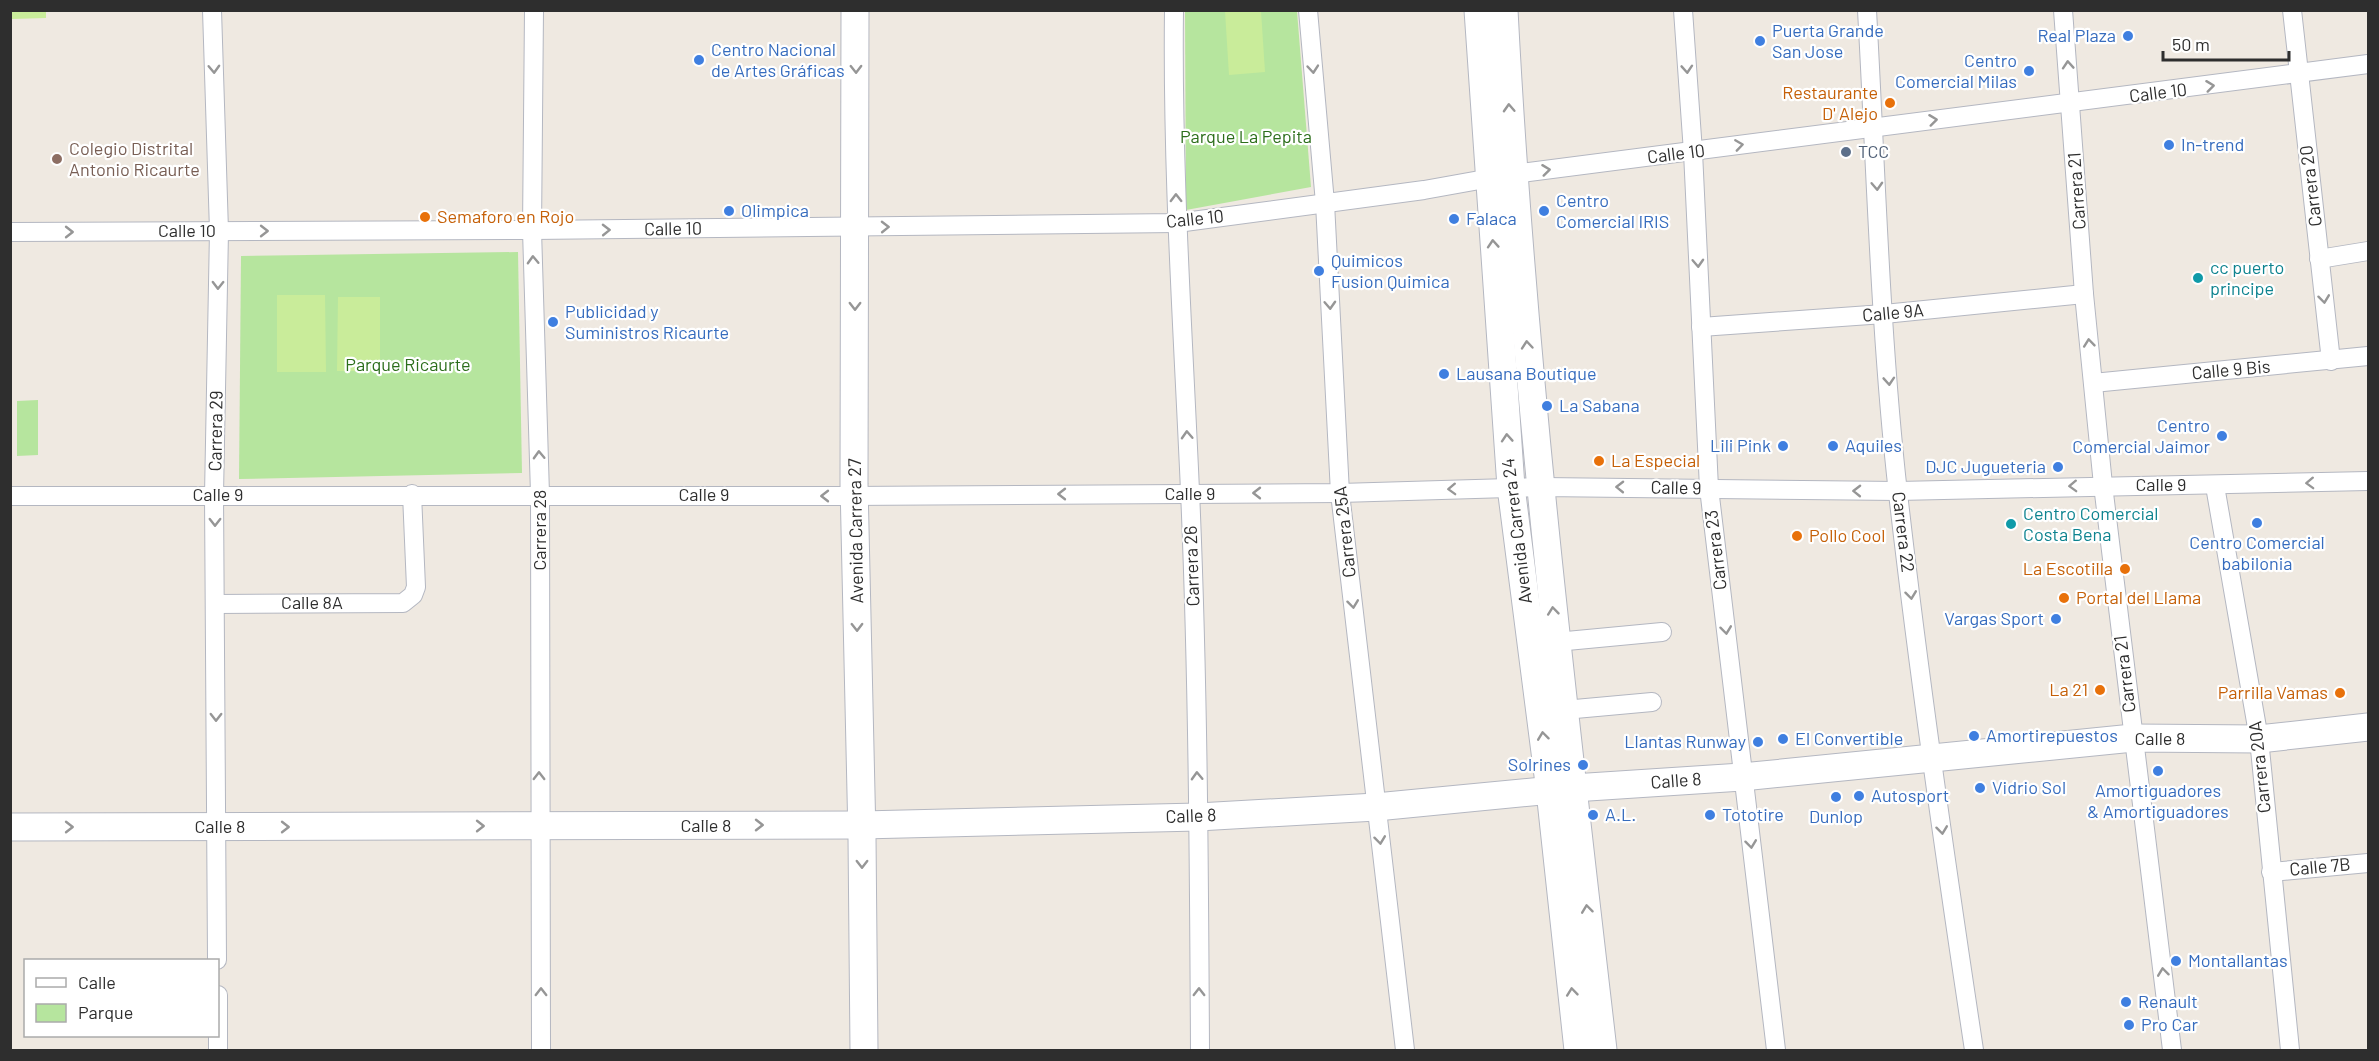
<svg xmlns="http://www.w3.org/2000/svg" width="2379" height="1061" font-family="Barlow,sans-serif">
	<style>
		.green { fill: #b6e59e }
		.pitch { fill: #c9ec9a }
		.lines { fill: none; stroke-linecap: round; stroke-linejoin: round }
		.street-casing { stroke: #b4b7c1; stroke-width: 20 }
		.secondary-casing { stroke: #b4b7c1; stroke-width: 29 }
		.street { stroke: #fff; stroke-width: 18 }
		.secondary { stroke: #fff; stroke-width: 27 }
		.oneway { stroke: #969696 }
		.shop-dot { fill: #3f7fe0; stroke: #fff; stroke-width: 2 }
		.food-dot { fill: #e8710a; stroke: #fff; stroke-width: 2 }
		.service-dot { fill: #5c6f8a; stroke: #fff; stroke-width: 2 }
		.education-dot { fill: #8d6e63; stroke: #fff; stroke-width: 2 }
		.culture-dot { fill: #0f9aa8; stroke: #fff; stroke-width: 2 }
		.labels { text-anchor: middle; stroke-width: 4.5; stroke-linejoin: round; paint-order: stroke }
		.shop-label { font-size: 18px; fill: #366cbe; stroke: #fff; text-anchor: start }
		.food-label { font-size: 18px; fill: #c56008; stroke: #fff; text-anchor: end }
		.street-label { font-size: 18px; fill: #2e2e2e; stroke: #fff }
		.park-label { font-size: 18px; fill: #2c6e1b; stroke: #fff }
		.education-label { font-size: 18px; fill: #785e54; stroke: #fff; text-anchor: start }
		.service-label { font-size: 18px; fill: #4e5e75; stroke: #fff; text-anchor: start }
		.culture-label { font-size: 18px; fill: #0d838f; stroke: #fff; text-anchor: start }
	</style>
	<rect width="100%" height="100%" fill="#efe9e1"/>
	<g class="green">
		<polygon points="1185,11 1297,11 1311,187 1186,210"/>
		<polygon points="518,252 522,473 239,479 241,256"/>
		<polygon points="38,400 38,455 17,456 17,401"/>
	</g>
	<g class="pitch">
		<polygon points="12,11 46,11 46,18 12,19"/>
		<polygon points="1225,11 1261,11 1265,72 1229,75"/>
		<polygon points="277,295 325,295 326,372 277,372"/>
		<polygon points="338,297 380,297 380,371 337,371"/>
	</g>
	<g class="lines">
		<defs>
			<g id="street">
				<polyline points="212,10 219,231 214,495 217,960"/>
				<polyline points="534,10 532,230 540,494 541,1050"/>
				<path d="M1174,10C1172,171 1183,331 1190,491C1198,677 1199,864 1200,1050"/>
				<polyline points="1308,10 1325,203 1340,493 1405,1050"/>
				<polyline points="1683,10 1693,152 1709,488 1776,1050"/>
				<path d="M1867,10C1876,171 1880,333 1898,493C1919,679 1946,865 1974,1050"/>
				<polyline points="2063,10 2084,294 2103,485 2172,1050"/>
				<polyline points="2292,10 2331,361"/>
				<polyline points="10,232 532,230 1177,223 1424,190 1513,174 2368,64"/>
				<polyline points="2319,259 2368,251"/>
				<polyline points="1701,327 1884,314 2084,294"/>
				<polyline points="2093,383 2368,356"/>
				<polyline points="2215,486 2259,739 2290,1050"/>
				<polyline points="10,496 846,496 1340,493 1542,487 1898,491 2368,481"/>
				<polyline points="215,604 403,603 413,595 416,587 412,494"/>
				<polyline points="1556,642 1662,632"/>
				<polyline points="1564,710 1652,702"/>
				<polyline points="2271,872 2368,863"/>
				<polyline points="218,995 218,1050"/>
			</g>
			<g id="secondary">
				<polyline points="855,10 854,484 862,837 864,1050"/>
				<polyline points="1478,10 1511,487 1550,791 1578,1050"/>
				<path d="M1504,10C1522,359 1563,704 1603,1050"/>
				<polyline points="10,827 862,825 1198,817 1376,807 1573,788 1742,777 2133,738 2259,739 2368,727"/>
			</g>
		</defs>
		<use href="#street" class="street-casing"/>
		<use href="#secondary" class="secondary-casing"/>
		<use href="#street" class="street"/>
		<use href="#secondary" class="secondary"/>
	</g>
	<defs><path id="oneway-chevron" d="M-2-3.5L2.5 0L-2 3.5" fill="none" stroke-width="1.6" stroke-linecap="round" stroke-linejoin="round" transform="scale(1.5)"/></defs>
	<g class="oneway">
		<use href="#oneway-chevron" transform="translate(2068 65) rotate(-94)"/>
		<use href="#oneway-chevron" transform="translate(214 69) rotate(88)"/>
		<use href="#oneway-chevron" transform="translate(856 69) rotate(89)"/>
		<use href="#oneway-chevron" transform="translate(1313 69) rotate(85)"/>
		<use href="#oneway-chevron" transform="translate(1687 69) rotate(86)"/>
		<use href="#oneway-chevron" transform="translate(2210 86) rotate(-7)"/>
		<use href="#oneway-chevron" transform="translate(1509 108) rotate(-93)"/>
		<use href="#oneway-chevron" transform="translate(1933 120) rotate(-7)"/>
		<use href="#oneway-chevron" transform="translate(1739 145) rotate(-8)"/>
		<use href="#oneway-chevron" transform="translate(1546 170) rotate(-7)"/>
		<use href="#oneway-chevron" transform="translate(1877 186) rotate(87)"/>
		<use href="#oneway-chevron" transform="translate(1176 198) rotate(-91)"/>
		<use href="#oneway-chevron" transform="translate(885 227) rotate(-1)"/>
		<use href="#oneway-chevron" transform="translate(606 230) rotate(-1)"/>
		<use href="#oneway-chevron" transform="translate(264 231)"/>
		<use href="#oneway-chevron" transform="translate(69 232)"/>
		<use href="#oneway-chevron" transform="translate(1493 244) rotate(-94)"/>
		<use href="#oneway-chevron" transform="translate(533 260) rotate(-92)"/>
		<use href="#oneway-chevron" transform="translate(1698 263) rotate(87)"/>
		<use href="#oneway-chevron" transform="translate(218 285) rotate(91)"/>
		<use href="#oneway-chevron" transform="translate(2324 299) rotate(83)"/>
		<use href="#oneway-chevron" transform="translate(1330 305) rotate(87)"/>
		<use href="#oneway-chevron" transform="translate(855 306) rotate(90)"/>
		<use href="#oneway-chevron" transform="translate(2089 343) rotate(-96)"/>
		<use href="#oneway-chevron" transform="translate(1527 345) rotate(-95)"/>
		<use href="#oneway-chevron" transform="translate(1889 381) rotate(86)"/>
		<use href="#oneway-chevron" transform="translate(1187 435) rotate(-93)"/>
		<use href="#oneway-chevron" transform="translate(1507 438) rotate(-94)"/>
		<use href="#oneway-chevron" transform="translate(539 455) rotate(-92)"/>
		<use href="#oneway-chevron" transform="translate(2310 483) rotate(178)"/>
		<use href="#oneway-chevron" transform="translate(2073 486) rotate(178)"/>
		<use href="#oneway-chevron" transform="translate(1620 487) rotate(-179)"/>
		<use href="#oneway-chevron" transform="translate(1452 489) rotate(178)"/>
		<use href="#oneway-chevron" transform="translate(1857 491) rotate(-179)"/>
		<use href="#oneway-chevron" transform="translate(1257 493) rotate(180)"/>
		<use href="#oneway-chevron" transform="translate(1062 494) rotate(180)"/>
		<use href="#oneway-chevron" transform="translate(825 496) rotate(-180)"/>
		<use href="#oneway-chevron" transform="translate(215 522) rotate(90)"/>
		<use href="#oneway-chevron" transform="translate(1911 595) rotate(83)"/>
		<use href="#oneway-chevron" transform="translate(1353 604) rotate(83)"/>
		<use href="#oneway-chevron" transform="translate(1553 611) rotate(-96)"/>
		<use href="#oneway-chevron" transform="translate(857 627) rotate(89)"/>
		<use href="#oneway-chevron" transform="translate(1726 630) rotate(83)"/>
		<use href="#oneway-chevron" transform="translate(216 717) rotate(90)"/>
		<use href="#oneway-chevron" transform="translate(1543 736) rotate(-97)"/>
		<use href="#oneway-chevron" transform="translate(539 776) rotate(-90)"/>
		<use href="#oneway-chevron" transform="translate(1197 776) rotate(-92)"/>
		<use href="#oneway-chevron" transform="translate(759 825)"/>
		<use href="#oneway-chevron" transform="translate(480 826)"/>
		<use href="#oneway-chevron" transform="translate(69 827)"/>
		<use href="#oneway-chevron" transform="translate(285 827)"/>
		<use href="#oneway-chevron" transform="translate(1942 830) rotate(83)"/>
		<use href="#oneway-chevron" transform="translate(1380 840) rotate(83)"/>
		<use href="#oneway-chevron" transform="translate(1751 844) rotate(83)"/>
		<use href="#oneway-chevron" transform="translate(862 864) rotate(90)"/>
		<use href="#oneway-chevron" transform="translate(1587 909) rotate(-97)"/>
		<use href="#oneway-chevron" transform="translate(2163 972) rotate(-97)"/>
		<use href="#oneway-chevron" transform="translate(541 992) rotate(-90)"/>
		<use href="#oneway-chevron" transform="translate(1199 992) rotate(-90)"/>
		<use href="#oneway-chevron" transform="translate(1572 992) rotate(-96)"/>
	</g>
	<g class="shop-dot">
		<circle cx="2128" cy="36" r="6"/>
		<circle cx="1760" cy="41" r="6"/>
		<circle cx="699" cy="60" r="6"/>
		<circle cx="2029" cy="71" r="6"/>
		<circle cx="2169" cy="145" r="6"/>
		<circle cx="729" cy="211" r="6"/>
		<circle cx="1544" cy="211" r="6"/>
		<circle cx="1454" cy="219" r="6"/>
		<circle cx="1319" cy="271" r="6"/>
		<circle cx="553" cy="322" r="6"/>
		<circle cx="1444" cy="374" r="6"/>
		<circle cx="1547" cy="406" r="6"/>
		<circle cx="2222" cy="436" r="6"/>
		<circle cx="1783" cy="446" r="6"/>
		<circle cx="1833" cy="446" r="6"/>
		<circle cx="2058" cy="467" r="6"/>
		<circle cx="2257" cy="523" r="6"/>
		<circle cx="2056" cy="619" r="6"/>
		<circle cx="1974" cy="736" r="6"/>
		<circle cx="1783" cy="739" r="6"/>
		<circle cx="1758" cy="742" r="6"/>
		<circle cx="1583" cy="765" r="6"/>
		<circle cx="2158" cy="771" r="6"/>
		<circle cx="1980" cy="788" r="6"/>
		<circle cx="1859" cy="796" r="6"/>
		<circle cx="1836" cy="797" r="6"/>
		<circle cx="1593" cy="815" r="6"/>
		<circle cx="1710" cy="815" r="6"/>
		<circle cx="2176" cy="961" r="6"/>
		<circle cx="2126" cy="1002" r="6"/>
		<circle cx="2129" cy="1025" r="6"/>
	</g>
	<g class="food-dot">
		<circle cx="1890" cy="103" r="6"/>
		<circle cx="425" cy="217" r="6"/>
		<circle cx="1599" cy="461" r="6"/>
		<circle cx="1797" cy="536" r="6"/>
		<circle cx="2125" cy="569" r="6"/>
		<circle cx="2064" cy="598" r="6"/>
		<circle cx="2100" cy="690" r="6"/>
		<circle cx="2340" cy="693" r="6"/>
	</g>
	<circle class="service-dot" cx="1846" cy="152" r="6"/>
	<circle class="education-dot" cx="57" cy="159" r="6"/>
	<g class="culture-dot">
		<circle cx="2198" cy="278" r="6"/>
		<circle cx="2011" cy="524" r="6"/>
	</g>
	<g class="labels">
		<g class="shop-label">
			<text x="1772" y="37">Puerta Grande<tspan x="1772" dy="21">San Jose</tspan></text>
			<text x="2116" y="42" text-anchor="end">Real Plaza</text>
			<text x="711" y="56">Centro Nacional<tspan x="711" dy="21">de Artes Gráficas</tspan></text>
			<text x="2017" y="67" text-anchor="end">Centro<tspan x="2017" dy="21">Comercial Milas</tspan></text>
			<text x="2181" y="151">In-trend</text>
			<text x="1556" y="207">Centro<tspan x="1556" dy="21">Comercial IRIS</tspan></text>
			<text x="741" y="217">Olimpica</text>
			<text x="1466" y="225">Falaca</text>
			<text x="1331" y="267">Quimicos<tspan x="1331" dy="21">Fusion Quimica</tspan></text>
			<text x="565" y="318">Publicidad y<tspan x="565" dy="21">Suministros Ricaurte</tspan></text>
			<text x="1456" y="380">Lausana Boutique</text>
			<text x="1559" y="412">La Sabana</text>
			<text x="2210" y="432" text-anchor="end">Centro<tspan x="2210" dy="21">Comercial Jaimor</tspan></text>
			<text x="1771" y="452" text-anchor="end">Lili Pink</text>
			<text x="1845" y="452">Aquiles</text>
			<text x="2046" y="473" text-anchor="end">DJC Jugueteria</text>
			<text x="2257" y="549" text-anchor="middle">Centro Comercial<tspan x="2257" dy="21">babilonia</tspan></text>
			<text x="2044" y="625" text-anchor="end">Vargas Sport</text>
			<text x="1986" y="742">Amortirepuestos</text>
			<text x="1795" y="745">El Convertible</text>
			<text x="1746" y="748" text-anchor="end">Llantas Runway</text>
			<text x="1571" y="771" text-anchor="end">Solrines</text>
			<text x="1992" y="794">Vidrio Sol</text>
			<text x="2158" y="797" text-anchor="middle">Amortiguadores<tspan x="2158" dy="21">&amp; Amortiguadores</tspan></text>
			<text x="1871" y="802">Autosport</text>
			<text x="1605" y="821">A.L.</text>
			<text x="1722" y="821">Tototire</text>
			<text x="1836" y="823" text-anchor="middle">Dunlop</text>
			<text x="2188" y="967">Montallantas</text>
			<text x="2138" y="1008">Renault</text>
			<text x="2141" y="1031">Pro Car</text>
		</g>
		<g class="food-label">
			<text x="1878" y="99">Restaurante<tspan x="1878" dy="21">D' Alejo</tspan></text>
			<text x="437" y="223" text-anchor="start">Semaforo en Rojo</text>
			<text x="1611" y="467" text-anchor="start">La Especial</text>
			<text x="1809" y="542" text-anchor="start">Pollo Cool</text>
			<text x="2113" y="575">La Escotilla</text>
			<text x="2076" y="604" text-anchor="start">Portal del Llama</text>
			<text x="2088" y="696">La 21</text>
			<text x="2328" y="699">Parrilla Vamas</text>
		</g>
		<g class="street-label">
			<text transform="translate(2158 93) rotate(-7)" y="6">Calle 10</text>
			<text transform="translate(1676 154) rotate(-7)" y="6">Calle 10</text>
			<text transform="translate(2311 186) rotate(-97)" y="6">Carrera 20</text>
			<text transform="translate(2077 191) rotate(-94)" y="6">Carrera 21</text>
			<text transform="translate(1195 219) rotate(-6)" y="6">Calle 10</text>
			<text transform="translate(673 229) rotate(-1)" y="6">Calle 10</text>
			<text x="187" y="237">Calle 10</text>
			<text transform="translate(1893 313) rotate(-5)" y="6">Calle 9A</text>
			<text transform="translate(2231 370) rotate(-5)" y="6">Calle 9 Bis</text>
			<text transform="translate(216 431) rotate(-89)" y="6">Carrera 29</text>
			<text x="2161" y="491">Calle 9</text>
			<text transform="translate(1676 488) rotate(1)" y="6">Calle 9</text>
			<text x="1190" y="500">Calle 9</text>
			<text x="218" y="501">Calle 9</text>
			<text x="704" y="501">Calle 9</text>
			<text transform="translate(540 530) rotate(-90)" y="6">Carrera 28</text>
			<text transform="translate(856 531) rotate(-91)" y="6">Avenida Carrera 27</text>
			<text transform="translate(1517 531) rotate(-97)" y="6">Avenida Carrera 24</text>
			<text transform="translate(1345 532) rotate(-96)" y="6">Carrera 25A</text>
			<text transform="translate(1903 532) rotate(83)" y="6">Carrera 22</text>
			<text transform="translate(1716 550) rotate(-97)" y="6">Carrera 23</text>
			<text transform="translate(1192 566) rotate(-92)" y="6">Carrera 26</text>
			<text x="312" y="609">Calle 8A</text>
			<text transform="translate(2125 674) rotate(-97)" y="6">Carrera 21</text>
			<text x="2160" y="745">Calle 8</text>
			<text transform="translate(2260 767) rotate(-96)" y="6">Carrera 20A</text>
			<text transform="translate(1676 781) rotate(-4)" y="6">Calle 8</text>
			<text transform="translate(1191 816) rotate(-2)" y="6">Calle 8</text>
			<text x="706" y="832">Calle 8</text>
			<text x="220" y="833">Calle 8</text>
			<text transform="translate(2320 867) rotate(-5)" y="6">Calle 7B</text>
		</g>
		<g class="park-label">
			<text x="1246" y="143">Parque La Pepita</text>
			<text x="408" y="371">Parque Ricaurte</text>
		</g>
		<g class="education-label">
			<text x="69" y="155">Colegio Distrital<tspan x="69" dy="21">Antonio Ricaurte</tspan></text>
		</g>
		<g class="service-label">
			<text x="1858" y="158">TCC</text>
		</g>
		<g class="culture-label">
			<text x="2210" y="274">cc puerto<tspan x="2210" dy="21">principe</tspan></text>
			<text x="2023" y="520">Centro Comercial<tspan x="2023" dy="21">Costa Bena</tspan></text>
		</g>
	</g>
	<rect width="2379" height="1061" fill="none" stroke="#2e2e2e" stroke-width="24"/>
	<rect x="24" y="959" width="195" height="78" fill="#ffffff" stroke="#ababab" stroke-width="1.5"/>
	<rect x="36" y="978" width="30" height="9" fill="#ffffff" stroke="#ababab" stroke-width="1.5"/>
	<text x="78" y="989" font-size="18" fill="#2e2e2e">Calle</text>
	<rect x="36" y="1004" width="30" height="18" fill="#b6e59e" stroke="#ababab" stroke-width="1.5"/>
	<text x="78" y="1019" font-size="18" fill="#2e2e2e">Parque</text>
	<path d="M2163 51v9h126v-9" fill="none" stroke="#2e2e2e" stroke-width="3"/>
	<text x="2172" y="51" font-size="18" fill="#2e2e2e" stroke="#ffffff" stroke-width="4.5" paint-order="stroke">50 m</text>
</svg>
